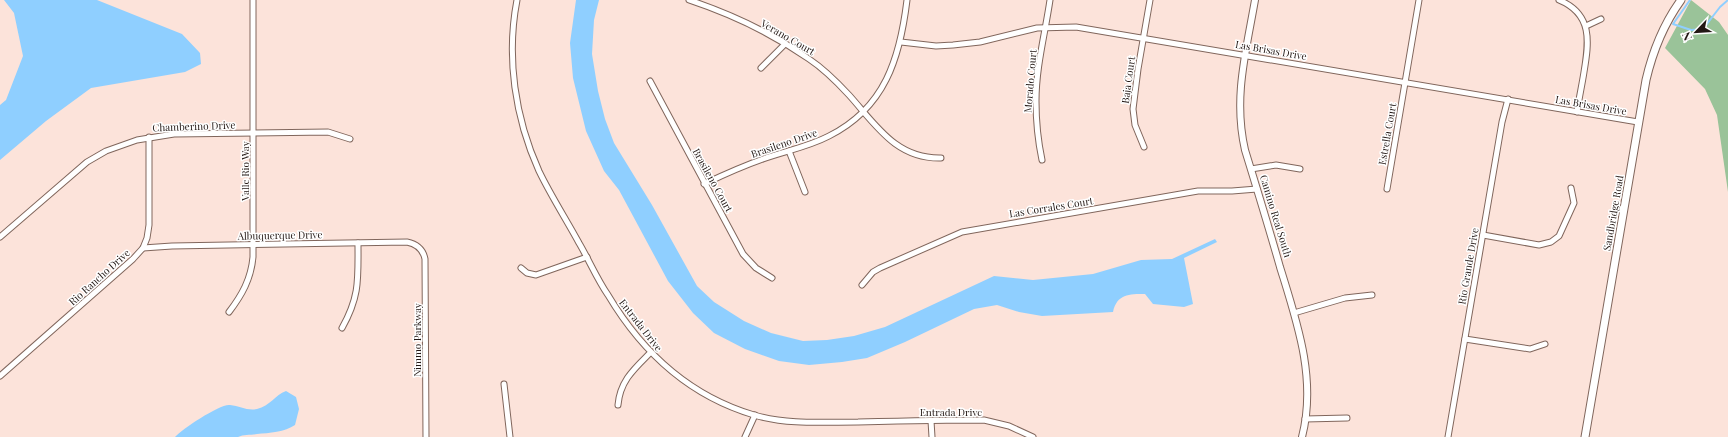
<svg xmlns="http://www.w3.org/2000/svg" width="1728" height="437" font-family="'Playfair Display',serif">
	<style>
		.green { fill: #9ac399 }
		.water { fill: #8fcfff }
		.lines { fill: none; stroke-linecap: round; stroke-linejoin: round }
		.stream { stroke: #8fcfff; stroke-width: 2 }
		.minor-casing { stroke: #80665c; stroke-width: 7 }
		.tertiary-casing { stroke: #80665c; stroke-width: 8 }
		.secondary-casing { stroke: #80665c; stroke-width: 9 }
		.minor { stroke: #fff; stroke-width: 5 }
		.tertiary { stroke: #fff; stroke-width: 6 }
		.secondary { stroke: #fff; stroke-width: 7 }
		.labels { text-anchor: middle; stroke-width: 3; stroke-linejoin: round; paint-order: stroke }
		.street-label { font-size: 10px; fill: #221714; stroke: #fff }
	</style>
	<rect width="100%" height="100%" fill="#fce3da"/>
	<polygon class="green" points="1691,0 1719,22 1728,35 1728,192 1717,115 1705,89 1665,48"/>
	<g class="water">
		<polygon points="4,0 97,0 182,34 200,53 201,64 185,72 91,88 46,121 0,160 0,105 6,100 23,56 14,13"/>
		<path d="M576,0H599L594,20L592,54L598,91L605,119L614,143L652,205L697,286L714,302L744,321L771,333L803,341L827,340L854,336L885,327L994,276L1033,280L1093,274L1141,260L1172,259L1215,239L1217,242L1184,258L1193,304L1184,307L1153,304L1145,294C1129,294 1117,294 1113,312L1042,316L1019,312L997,305L974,309L905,342L867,358L842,362L809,365L779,361L745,349L714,333L693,313L668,281L619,190L604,171L586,131L573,78L570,43Z"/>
		<path d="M286,391L296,397L299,409L295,425C285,432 269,433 257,434C250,435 244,434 238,437H175C182,429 221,403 230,405C240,406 247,411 257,409C270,406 275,395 286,391Z"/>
	</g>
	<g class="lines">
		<polyline class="stream" points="1690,0 1673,24 1691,30 1703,29 1720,7 1728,0"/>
		<defs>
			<g id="minor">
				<path d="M517,0C506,57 515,118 539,171C551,196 566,219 579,243C589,260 597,279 608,295C642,352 690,396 754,415C788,425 823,422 858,422C900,421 942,420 984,420L1009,426L1033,437"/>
				<path d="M689,0C731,14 773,34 809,59C824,69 837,82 849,95C876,125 896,159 941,158"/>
				<path d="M1559,0C1593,14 1589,42 1584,72C1582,85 1579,98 1577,112"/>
				<polyline points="1586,26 1601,19"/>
				<polyline points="901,42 936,46 953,45 980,42 1037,28 1076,27 1638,122"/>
				<polyline points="761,68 785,44"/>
				<polyline points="650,81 743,254 756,268 772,278"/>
				<polyline points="1144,147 1135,125 1133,109 1138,69 1150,0"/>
				<polyline points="789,151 805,192"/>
				<path d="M1042,160C1038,141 1036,121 1036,101C1036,67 1045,34 1050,0"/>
				<polyline points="1251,169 1276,165 1300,169"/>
				<path d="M704,184C723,175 743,166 763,159C785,151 808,147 829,136C885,108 900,58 907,0"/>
				<polyline points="1387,189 1419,0"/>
				<polyline points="1483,235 1539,245 1551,242 1559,236 1574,203 1571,188"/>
				<polyline points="0,237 87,162 106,151 137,140 174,134 328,132 350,139"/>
				<path d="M143,248L172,246L407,242C417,244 423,249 425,259L426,437"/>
				<polyline points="521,268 527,273 536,275 587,257"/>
				<polyline points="862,285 873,272 880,268 962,232 1198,191 1232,191 1257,189"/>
				<path d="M229,312C242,295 251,279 253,257V0"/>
				<polyline points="1294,313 1345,298 1372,295"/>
				<path d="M342,328C360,296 358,279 358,243"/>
				<polyline points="1465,339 1530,349 1545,344"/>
				<polyline points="0,376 133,259 143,248 147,238 149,225 149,137"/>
				<polyline points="504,384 510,437"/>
				<path d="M618,405C620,381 634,369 650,353"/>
				<polyline points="1305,419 1347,418"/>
				<polyline points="931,421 932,437"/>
				<polyline points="745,437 755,415"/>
				<polyline points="1448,437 1502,122 1508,99"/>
			</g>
			<path id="tertiary" d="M1255,0C1246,52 1233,98 1245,150C1257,189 1269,228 1280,267C1297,322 1317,379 1302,437"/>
			<path id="secondary" d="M1585,437L1646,80C1653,50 1663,25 1681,0"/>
		</defs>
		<use href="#minor" class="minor-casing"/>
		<use href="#tertiary" class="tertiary-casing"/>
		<use href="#secondary" class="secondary-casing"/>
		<use href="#minor" class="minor"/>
		<use href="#tertiary" class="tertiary"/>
		<use href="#secondary" class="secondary"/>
	</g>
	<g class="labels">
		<g class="street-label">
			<text transform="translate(788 37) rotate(30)" y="4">Verano Court</text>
			<text transform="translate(1271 50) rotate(10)" y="4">Las Brisas Drive</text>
			<text transform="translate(1128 80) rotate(-82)" y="4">Baja Court</text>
			<text transform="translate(1030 81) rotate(-85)" y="4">Morado Court</text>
			<text transform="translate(1591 105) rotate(10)" y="4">Las Brisas Drive</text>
			<text transform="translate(194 126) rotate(-2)" y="4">Chamberino Drive</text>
			<text transform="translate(1387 134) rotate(-80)" y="4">Estrella Court</text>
			<text transform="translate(784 143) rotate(-19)" y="4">Brasileno Drive</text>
			<text transform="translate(245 171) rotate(-90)" y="4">Valle Rio Way</text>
			<text transform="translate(713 180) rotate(61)" y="4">Brasileno Court</text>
			<text transform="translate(1051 207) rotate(-9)" y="4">Las Corrales Court</text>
			<text transform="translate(1613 213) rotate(-80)" y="4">Sandbridge Road</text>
			<text transform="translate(1276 216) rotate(73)" y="4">Camino Real South</text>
			<text transform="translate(280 235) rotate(-1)" y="4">Albuquerque Drive</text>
			<text transform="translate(1468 266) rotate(-80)" y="4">Rio Grande Drive</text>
			<text transform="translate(99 277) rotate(-42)" y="4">Rio Rancho Drive</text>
			<text transform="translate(641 325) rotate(52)" y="4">Entrada Drive</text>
			<text transform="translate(417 340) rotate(-90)" y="4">Nimmo Parkway</text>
			<text x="951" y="416">Entrada Drive</text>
		</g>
	</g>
	<g transform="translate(1696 32) rotate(245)" stroke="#ffffff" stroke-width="3" paint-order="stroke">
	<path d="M0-3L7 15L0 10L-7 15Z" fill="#221714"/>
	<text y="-6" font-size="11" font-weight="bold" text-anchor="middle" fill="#221714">N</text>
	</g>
</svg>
